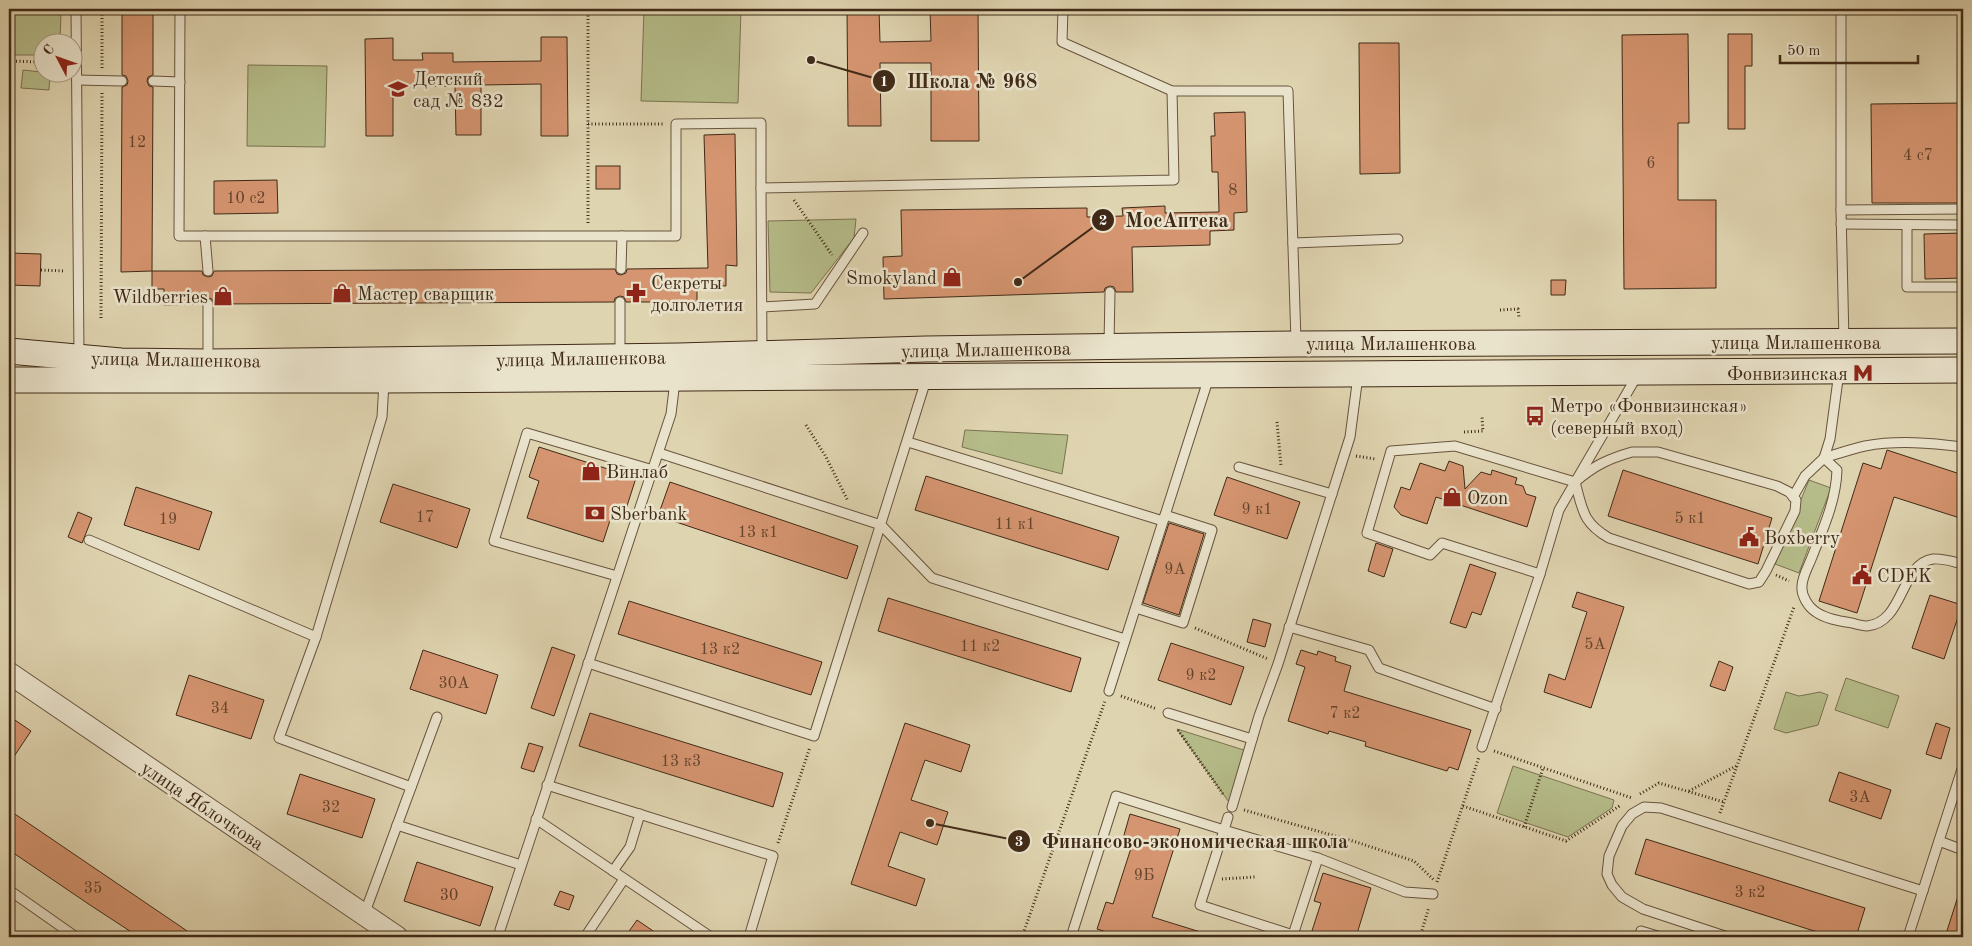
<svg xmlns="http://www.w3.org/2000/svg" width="1972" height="946" font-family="'Old Standard TT',serif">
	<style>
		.green { fill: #b5bc89; stroke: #7a7350 }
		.building { fill: #d59570; stroke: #402a17 }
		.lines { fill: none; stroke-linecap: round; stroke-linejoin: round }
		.service-casing { stroke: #68543d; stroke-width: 11 }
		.tertiary-casing { stroke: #68543d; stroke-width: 23 }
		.secondary-casing { stroke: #402a17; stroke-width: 27 }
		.path { stroke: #402a17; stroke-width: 3; stroke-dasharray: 1 2.5; stroke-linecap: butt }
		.service { stroke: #eae3cc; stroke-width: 9 }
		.tertiary { stroke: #eae3cc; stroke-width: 21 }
		.secondary { stroke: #eae3cc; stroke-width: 25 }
		.labels { text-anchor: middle; stroke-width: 5; stroke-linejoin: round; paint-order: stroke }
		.number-label { font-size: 16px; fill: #65452d }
		.poi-label { font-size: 19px; fill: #402a17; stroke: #eae3cc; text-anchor: start }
		.street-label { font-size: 19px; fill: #402a17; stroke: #eae3cc }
		.leader { fill: none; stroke: #402a17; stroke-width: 2 }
		.callout-dot { fill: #402a17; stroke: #eae3cc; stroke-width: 2 }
		.mark-label { font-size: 15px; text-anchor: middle; font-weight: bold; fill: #fff }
		.callout-label { font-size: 20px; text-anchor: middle; font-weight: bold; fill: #402a17; stroke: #eae3cc; stroke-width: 5; stroke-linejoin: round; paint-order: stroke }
	</style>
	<rect width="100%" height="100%" fill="#dfd4b0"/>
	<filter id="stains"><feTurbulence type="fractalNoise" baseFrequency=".004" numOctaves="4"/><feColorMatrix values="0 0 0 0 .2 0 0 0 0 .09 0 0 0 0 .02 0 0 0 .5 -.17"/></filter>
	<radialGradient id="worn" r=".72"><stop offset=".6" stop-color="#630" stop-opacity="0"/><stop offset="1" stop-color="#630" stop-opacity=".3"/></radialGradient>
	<g class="green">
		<polygon points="644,9 741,9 738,103 641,101"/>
		<polygon points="9,10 61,11 60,42 42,42 42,55 9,55"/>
		<polygon points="248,65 327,66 325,147 247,146"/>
		<polygon points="23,70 50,73 49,90 21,88"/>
		<polygon points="856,219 854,238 811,293 770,292 768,221"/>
		<polygon points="965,430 1068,435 1062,474 962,447"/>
		<polygon points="1809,480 1831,488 1799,573 1775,564"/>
		<polygon points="1846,678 1899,696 1888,728 1835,710"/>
		<polygon points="1786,692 1799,696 1820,692 1828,695 1818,725 1786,733 1774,729"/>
		<polygon points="1177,729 1247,751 1231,805"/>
		<polygon points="1513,766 1614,800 1612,808 1568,837 1497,813"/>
	</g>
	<g class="building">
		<polygon points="122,9 153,9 153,75 148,77 147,81 149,86 153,87 152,271 121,272 122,87 127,85 128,81 126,76 122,75"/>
		<polygon points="847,9 879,9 880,42 931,41 930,9 978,9 979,141 931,141 931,63 880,63 881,126 848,126"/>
		<polygon points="1688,34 1689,123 1678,123 1678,200 1716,200 1716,288 1624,289 1622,35"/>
		<polygon points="1728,34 1752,34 1752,66 1745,66 1745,129 1728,129"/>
		<polygon points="541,37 567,37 568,136 541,136 541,84 481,85 481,135 456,135 455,86 393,87 393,136 366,136 365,39 393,38 393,60 423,60 422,53 453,53 453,62 541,61"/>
		<polygon points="1359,43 1399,43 1400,173 1360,174"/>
		<polygon points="1963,103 1963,203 1872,203 1871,104"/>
		<polygon points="1245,112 1247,212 1234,213 1234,230 1210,231 1210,245 1132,247 1133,292 1116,292 1114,287 1110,286 1105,288 1104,292 884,299 883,257 902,256 901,210 1087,208 1087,217 1123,216 1122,208 1165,206 1165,213 1219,212 1218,172 1212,172 1211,136 1215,136 1214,113"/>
		<polygon points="735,134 737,266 726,265 726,286 697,285 697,302 626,302 624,297 620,296 615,298 614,302 214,304 212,299 208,298 203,300 202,304 164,305 164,289 152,289 152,271 202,271 203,275 208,277 212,276 214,271 615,269 617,274 621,275 626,273 627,269 708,268 704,135"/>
		<rect x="596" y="166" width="24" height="23"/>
		<polygon points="277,180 278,213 214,214 214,181"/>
		<polygon points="1963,233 1963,278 1925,279 1924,234"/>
		<polygon points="9,253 41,254 40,286 9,285"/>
		<polygon points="1551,280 1566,280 1565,295 1551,295"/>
		<polygon points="539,447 636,478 626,509 615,505 603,542 527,518 539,481 529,477"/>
		<polygon points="1887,450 1963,475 1963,519 1894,497 1857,613 1819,601 1863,463 1881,469"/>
		<polygon points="1449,461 1463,466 1465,489 1481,472 1491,475 1492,470 1517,478 1515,484 1523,486 1526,494 1536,497 1527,527 1436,497 1427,524 1401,515 1394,507 1401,487 1410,490 1420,463 1445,471"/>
		<polygon points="1623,470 1772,518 1758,564 1608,516"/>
		<polygon points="926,476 1119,537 1108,570 915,510"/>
		<polygon points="1227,477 1300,502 1287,539 1214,515"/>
		<polygon points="670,482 858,546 847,579 658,516"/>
		<polygon points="393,484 470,509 457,548 380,522"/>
		<polygon points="136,487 212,512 199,550 124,525"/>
		<polygon points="78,512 92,518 82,543 68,537"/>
		<polygon points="1169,523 1204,534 1179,615 1143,603"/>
		<polygon points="1376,543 1393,549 1384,577 1368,571"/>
		<polygon points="1470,564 1496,573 1481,615 1472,612 1466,628 1450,623"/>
		<polygon points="1577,592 1624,607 1591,708 1544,692 1549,674 1565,680 1587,612 1572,607"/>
		<polygon points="1930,595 1962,605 1944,659 1912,648"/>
		<polygon points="888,598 1081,658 1071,692 878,631"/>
		<polygon points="629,601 822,662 811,695 618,634"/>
		<polygon points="1253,619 1271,624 1265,647 1247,642"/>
		<polygon points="1171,643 1244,667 1231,705 1158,680"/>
		<polygon points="552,647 575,655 554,716 531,708"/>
		<polygon points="423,650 498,675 486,714 410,689"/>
		<polygon points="1301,650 1317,655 1318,651 1336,657 1335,661 1351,666 1344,691 1471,730 1458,770 1449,767 1447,771 1365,746 1366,742 1329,731 1328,734 1288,721 1305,667 1296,664"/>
		<polygon points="1719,661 1733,667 1725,691 1710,686"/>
		<polygon points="189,675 264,700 251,739 176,715"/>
		<polygon points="590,713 783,773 773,807 579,746"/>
		<polygon points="9,716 31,731 9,764"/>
		<polygon points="905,723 970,745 961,772 925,760 911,800 948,812 937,845 900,832 888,866 925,879 916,906 851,884"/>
		<polygon points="1936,723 1950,728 1941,759 1926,754"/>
		<polygon points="529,743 543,747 534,772 521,768"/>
		<polygon points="1839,772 1891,790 1881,819 1829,801"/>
		<polygon points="300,774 375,799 362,838 287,814"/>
		<polygon points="9,810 196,937 139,937 90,905 9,850"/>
		<polygon points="1130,814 1180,829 1152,917 1207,934 1206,937 1123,937 1097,929 1106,902 1113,904 1132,845 1122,842"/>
		<polygon points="1646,839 1865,908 1856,937 1833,937 1635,874"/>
		<polygon points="417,862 493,887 480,926 404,901"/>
		<polygon points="1323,873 1371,888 1356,937 1310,937 1321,903 1314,901"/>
		<polygon points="1960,890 1963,890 1963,937 1945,937"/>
		<polygon points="560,891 574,896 569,910 554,905"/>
		<polygon points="637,920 662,937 625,937"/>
	</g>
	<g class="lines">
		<defs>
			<g id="service">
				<polyline points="76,9 79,355"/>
				<polyline points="180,9 179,236 676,236 676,124 761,123 761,188"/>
				<polyline points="1063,9 1062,42 1172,91 1288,91 1296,341"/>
				<polyline points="1841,9 1841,210 1844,341"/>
				<polyline points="77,80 122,81"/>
				<polyline points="153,81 180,82"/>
				<polyline points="1841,210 1963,209"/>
				<polyline points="1841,224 1963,225"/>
				<polyline points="1907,225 1907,287 1963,287"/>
				<polyline points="205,236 208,271"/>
				<polyline points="1293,243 1398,239"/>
				<polyline points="621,269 622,236"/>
				<polyline points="620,302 620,354"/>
				<polyline points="762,307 815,304 863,233"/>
				<polyline points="1109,344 1110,292"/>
				<polyline points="762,353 761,188 1174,180 1172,91"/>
				<polyline points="208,362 208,304"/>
				<polyline points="384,382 382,417 316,637 279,738 411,787"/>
				<polyline points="908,442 1163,521"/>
				<path d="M1632,452H1658L1777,486L1789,492L1796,500L1795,511L1766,571L1759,582L1749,584L1609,538C1582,522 1583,510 1575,482C1595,465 1608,459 1632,452Z"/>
				<polyline points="659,453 881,525 932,578 1125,639"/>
				<path d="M1824,458L1837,470C1836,501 1823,529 1812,557C1809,565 1802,577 1802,586C1801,595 1808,607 1816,612C1826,619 1840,621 1852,623C1856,624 1862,626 1867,626C1904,623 1900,564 1933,559C1943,558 1954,562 1963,564"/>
				<path d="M1824,458C1837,454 1851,449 1865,446C1898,440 1931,443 1963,447"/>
				<polyline points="1239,467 1332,494"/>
				<polyline points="1793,497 1805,476 1824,458 1830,439 1839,372"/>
				<polyline points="89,540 316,637"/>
				<polyline points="1540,574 1442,543 1430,555 1367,533 1391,451 1455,446 1575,482"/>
				<polyline points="617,576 494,541 527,433 653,470"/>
				<polyline points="1136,608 1183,623 1212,530 1165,515"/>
				<polyline points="1289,627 1369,650 1379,668 1496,709"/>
				<polyline points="588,663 814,736 926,380"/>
				<polyline points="1109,691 1209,377"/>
				<polyline points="1168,713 1252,739"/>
				<polyline points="1482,747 1540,574 1559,510 1638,374"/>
				<polyline points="547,785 773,856 749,937"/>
				<polyline points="1232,807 1259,716 1278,664 1350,437 1358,376"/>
				<polyline points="1228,817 1224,830 1318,858 1405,892 1433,894"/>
				<polyline points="536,819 711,937"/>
				<polyline points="397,825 521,865"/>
				<polyline points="1939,841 1963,850"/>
				<polyline points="613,871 630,847 640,814"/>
				<polyline points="9,890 76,937"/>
				<polyline points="364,915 437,717"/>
				<polyline points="500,930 671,414 675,381"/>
				<polyline points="585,937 624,879"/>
				<polyline points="1071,937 1116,796 1224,830 1200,905 1293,935 1318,858"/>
				<polyline points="1639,937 1641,931 1661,937"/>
				<polyline points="1728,937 1643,909 1622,897 1612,885 1607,874 1609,856 1622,826 1632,814 1644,807 1661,808 1923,891"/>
				<polyline points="1908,937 1963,766"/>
			</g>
			<polyline id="tertiary" points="9,673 397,937"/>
			<g id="secondary">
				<polyline points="9,351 121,361 208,362 679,356 926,349 1296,344 1963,341"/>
				<polyline points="9,380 384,380 1963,370"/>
			</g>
		</defs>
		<use href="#service" class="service-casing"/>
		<use href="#tertiary" class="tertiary-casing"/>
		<use href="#secondary" class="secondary-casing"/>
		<g class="path">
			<polyline points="9,61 42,62"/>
			<polyline points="102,68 102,9"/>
			<polyline points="588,124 663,124"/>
			<polyline points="794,200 832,255"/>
			<polyline points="588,223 588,9"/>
			<polyline points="41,270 65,271"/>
			<polyline points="1500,310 1518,309 1519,318"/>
			<polyline points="101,318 102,92"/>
			<polyline points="1277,422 1281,466"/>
			<polyline points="806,425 826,457 848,501"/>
			<polyline points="1464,432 1483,431 1482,417"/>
			<polyline points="1356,456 1375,459"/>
			<polyline points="1776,575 1789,581"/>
			<polyline points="1195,628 1268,659"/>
			<polyline points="1121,696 1157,709"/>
			<polyline points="1178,730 1223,794"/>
			<polyline points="1494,751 1632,798"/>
			<polyline points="1689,791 1736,766"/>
			<polyline points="1640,794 1659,783 1724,802"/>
			<polyline points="1463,806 1566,841 1621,805"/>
			<polyline points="1244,810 1356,842 1414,861 1435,881"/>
			<polyline points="1720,813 1794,607"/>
			<polyline points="1524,827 1543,768"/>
			<polyline points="778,843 810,747"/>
			<polyline points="1222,879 1255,877"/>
			<polyline points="1437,882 1479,757"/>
			<polyline points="1022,937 1105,701"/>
			<polyline points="1420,937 1429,907"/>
		</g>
		<use href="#service" class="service"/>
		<use href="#tertiary" class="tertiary"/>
		<use href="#secondary" class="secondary"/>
	</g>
	<defs>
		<symbol id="school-bare" viewBox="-9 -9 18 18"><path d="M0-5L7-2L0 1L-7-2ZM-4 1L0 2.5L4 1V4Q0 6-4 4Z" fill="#8f2418" stroke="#eae3cc" stroke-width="2.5" paint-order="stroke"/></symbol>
		<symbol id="shop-bare" viewBox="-9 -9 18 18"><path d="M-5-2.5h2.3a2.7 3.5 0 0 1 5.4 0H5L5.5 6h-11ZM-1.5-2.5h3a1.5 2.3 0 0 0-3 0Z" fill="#8f2418" stroke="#eae3cc" stroke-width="2.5" paint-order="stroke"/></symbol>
		<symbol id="pharmacy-bare" viewBox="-9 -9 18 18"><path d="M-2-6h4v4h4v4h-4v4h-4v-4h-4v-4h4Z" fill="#8f2418" stroke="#eae3cc" stroke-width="2.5" paint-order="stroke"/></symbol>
		<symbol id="metro-bare" viewBox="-9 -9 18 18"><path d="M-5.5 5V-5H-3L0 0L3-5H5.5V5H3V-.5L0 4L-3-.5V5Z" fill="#8f2418" stroke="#eae3cc" stroke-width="2.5" paint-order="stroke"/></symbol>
		<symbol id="bus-bare" viewBox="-9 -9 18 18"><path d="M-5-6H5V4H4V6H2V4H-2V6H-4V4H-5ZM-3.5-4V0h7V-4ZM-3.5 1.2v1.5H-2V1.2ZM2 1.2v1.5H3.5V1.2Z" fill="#8f2418" stroke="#eae3cc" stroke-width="2.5" paint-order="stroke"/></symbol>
		<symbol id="bank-bare" viewBox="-9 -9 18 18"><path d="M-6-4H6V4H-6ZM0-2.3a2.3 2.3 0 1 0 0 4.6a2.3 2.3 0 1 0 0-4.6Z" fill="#8f2418" stroke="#eae3cc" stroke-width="2.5" paint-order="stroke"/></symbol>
		<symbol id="civic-bare" viewBox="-9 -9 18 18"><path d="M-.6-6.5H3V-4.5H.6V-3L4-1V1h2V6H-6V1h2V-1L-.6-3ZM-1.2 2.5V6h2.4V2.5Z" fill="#8f2418" stroke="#eae3cc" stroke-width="2.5" paint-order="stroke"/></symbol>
	</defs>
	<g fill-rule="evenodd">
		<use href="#school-bare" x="384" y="75" width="28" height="28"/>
		<use href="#shop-bare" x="938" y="263" width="28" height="28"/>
		<use href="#shop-bare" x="328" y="279" width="28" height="28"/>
		<use href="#pharmacy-bare" x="622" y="279" width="28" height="28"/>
		<use href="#shop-bare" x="209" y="282" width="28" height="28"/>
		<use href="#metro-bare" x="1849" y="359" width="28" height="28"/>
		<use href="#bus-bare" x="1521" y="402" width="28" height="28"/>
		<use href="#shop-bare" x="577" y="457" width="28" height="28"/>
		<use href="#shop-bare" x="1438" y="483" width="28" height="28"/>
		<use href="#bank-bare" x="581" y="499" width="28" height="28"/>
		<use href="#civic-bare" x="1735" y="523" width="28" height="28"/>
		<use href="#civic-bare" x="1848" y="561" width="28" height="28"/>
	</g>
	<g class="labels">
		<g class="number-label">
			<text x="137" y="147">12</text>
			<text x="1918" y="160">4 c7</text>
			<text x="1651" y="168">6</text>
			<text x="1233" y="195">8</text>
			<text x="246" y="203">10 с2</text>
			<text x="1257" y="514">9 к1</text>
			<text x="425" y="522">17</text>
			<text x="1690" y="523">5 к1</text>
			<text x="168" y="524">19</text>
			<text x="1015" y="529">11 к1</text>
			<text x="758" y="537">13 к1</text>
			<text x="1175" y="574">9А</text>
			<text x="1595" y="649">5А</text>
			<text x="980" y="651">11 к2</text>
			<text x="720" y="654">13 к2</text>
			<text x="1201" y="680">9 к2</text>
			<text x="454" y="688">30А</text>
			<text x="220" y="713">34</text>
			<text x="1345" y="718">7 к2</text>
			<text x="681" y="766">13 к3</text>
			<text x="1860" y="802">3А</text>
			<text x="331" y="812">32</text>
			<text x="1144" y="880">9Б</text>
			<text x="93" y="893">35</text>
			<text x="1750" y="897">3 к2</text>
			<text x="449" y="900">30</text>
		</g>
		<g class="poi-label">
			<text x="413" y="85">Детский<tspan x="413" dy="22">сад № 832</tspan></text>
			<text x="937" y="284" text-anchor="end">Smokyland</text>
			<text x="651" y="289">Секреты<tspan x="651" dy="22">долголетия</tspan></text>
			<text x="357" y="300">Мастер сварщик</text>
			<text x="208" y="303" text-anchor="end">Wildberries</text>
			<text x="1848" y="380" text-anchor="end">Фонвизинская</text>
			<text x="1550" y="412">Метро «Фонвизинская»<tspan x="1550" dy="22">(северный вход)</tspan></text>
			<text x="606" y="478">Винлаб</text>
			<text x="1467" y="504">Ozon</text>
			<text x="610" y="520">Sberbank</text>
			<text x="1764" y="544">Boxberry</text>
			<text x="1877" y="582">CDEK</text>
		</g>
		<g class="street-label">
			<text x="1796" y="349">улица Милашенкова</text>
			<text x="1391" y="350">улица Милашенкова</text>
			<text transform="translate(986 349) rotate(-1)" y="7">улица Милашенкова</text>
			<text transform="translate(581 358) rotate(-1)" y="7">улица Милашенкова</text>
			<text transform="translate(176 359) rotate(1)" y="7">улица Милашенкова</text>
			<text transform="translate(203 805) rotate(34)" y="7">улица Яблочкова</text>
		</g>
	</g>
	<path class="leader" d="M811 60L884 81M1018 282L1103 220M930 823L1019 841"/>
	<g class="callout-dot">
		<circle cx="811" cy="60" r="5"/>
		<circle cx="1018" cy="282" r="5"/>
		<circle cx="930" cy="823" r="5"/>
		<circle cx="884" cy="81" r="12"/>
		<circle cx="1103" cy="220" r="12"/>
		<circle cx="1019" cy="841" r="12"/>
	</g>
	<g class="mark-label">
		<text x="884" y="86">1</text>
		<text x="1103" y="225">2</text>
		<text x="1019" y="846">3</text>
	</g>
	<g class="callout-label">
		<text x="972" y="88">Школа № 968</text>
		<text x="1177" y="227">МосАптека</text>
		<text x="1195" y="848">Финансово-экономическая школа</text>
	</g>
	<rect width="1972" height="946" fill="none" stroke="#dfd4b0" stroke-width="30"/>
	<rect x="10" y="10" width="1952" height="926" fill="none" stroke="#402a17" stroke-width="2.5"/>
	<rect x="15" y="15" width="1942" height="916" fill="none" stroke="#402a17"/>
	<g transform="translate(58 58) rotate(311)"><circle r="24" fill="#eae3cc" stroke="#a69984"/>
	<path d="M0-4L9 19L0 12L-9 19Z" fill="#8f2418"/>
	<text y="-8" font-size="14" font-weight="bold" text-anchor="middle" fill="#402a17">С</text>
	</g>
	<path d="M1780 55v8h138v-8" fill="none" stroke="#402a17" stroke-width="2.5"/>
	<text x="1787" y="55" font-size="15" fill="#402a17" stroke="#eae3cc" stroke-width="4" paint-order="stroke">50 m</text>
	<rect width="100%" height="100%" filter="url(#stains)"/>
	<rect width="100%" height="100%" fill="url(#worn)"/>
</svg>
